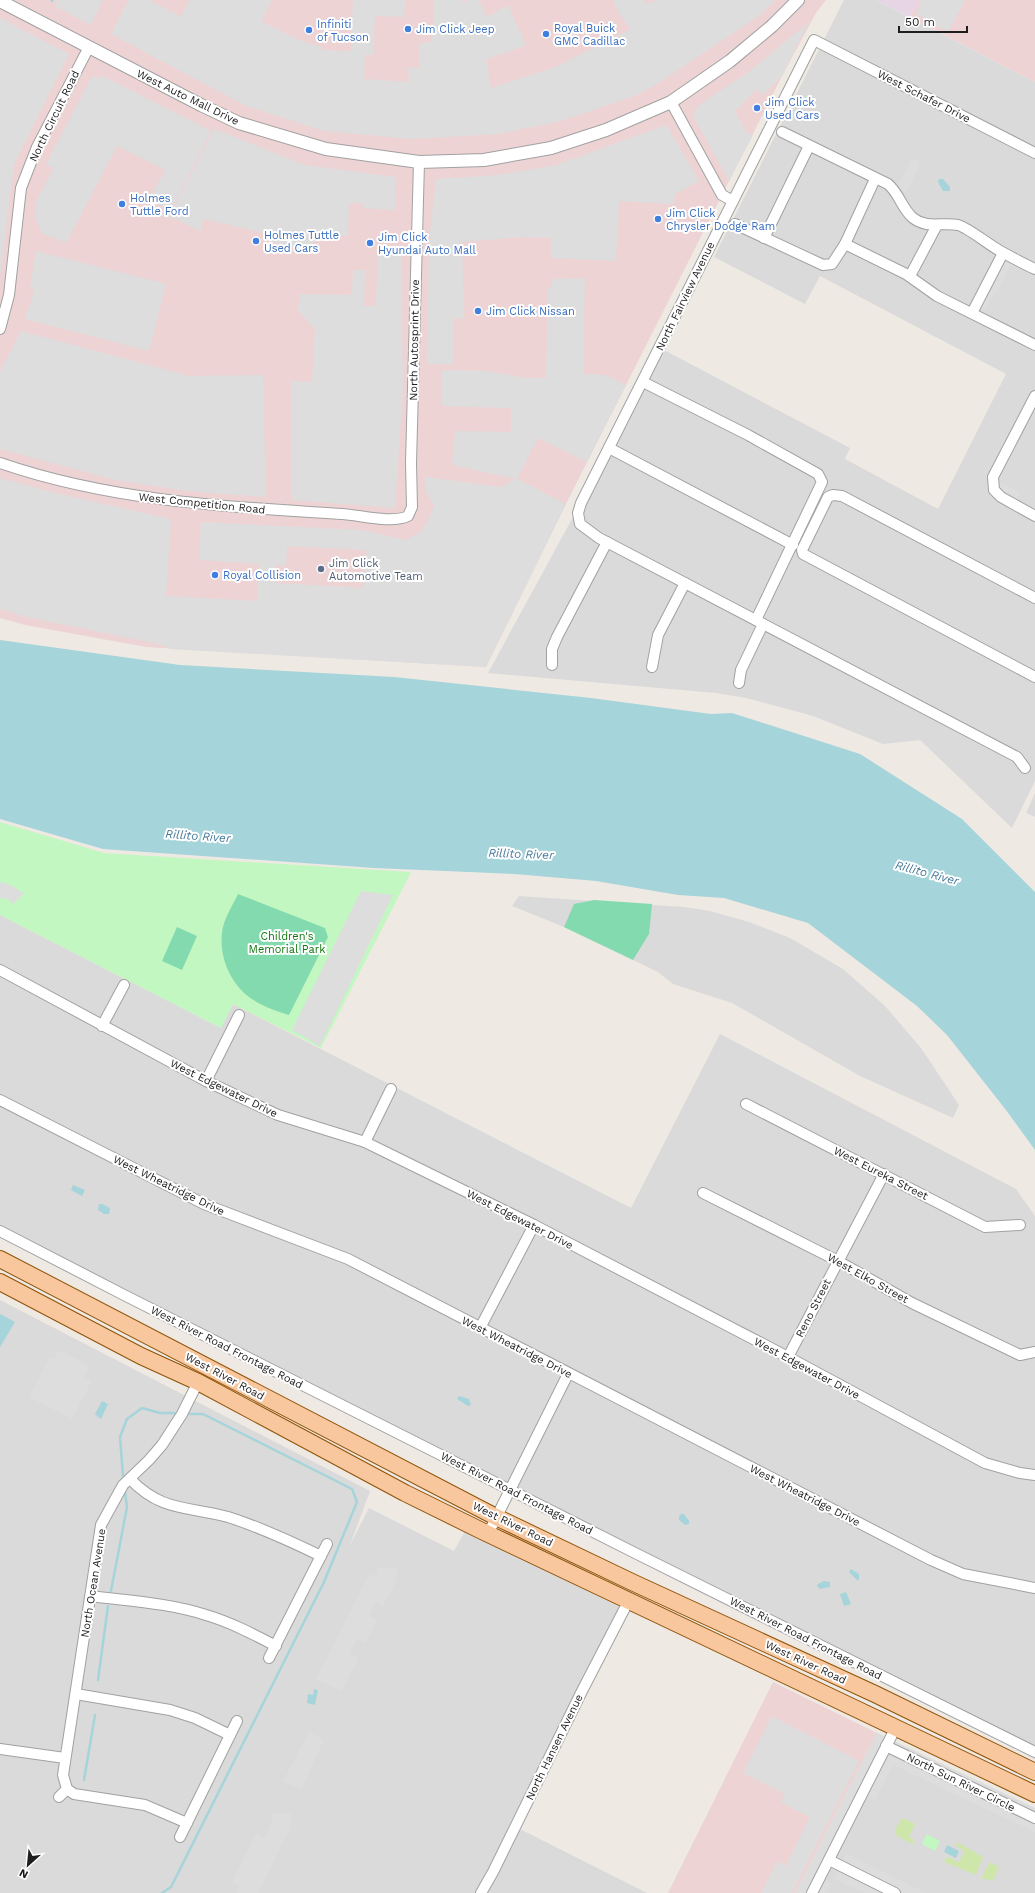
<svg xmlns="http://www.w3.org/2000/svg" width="1035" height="1893" font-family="'Work Sans',sans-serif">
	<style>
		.residential { fill: #dbdada }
		.commercial { fill: #eed3d5 }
		.industrial { fill: #e7d5e5 }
		.grass { fill: #cfe6ab }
		.park { fill: #c3f7c1 }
		.pitch { fill: #84daaf }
		.parking { fill: #ddd; fill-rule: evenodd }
		.water { fill: #a5d4da }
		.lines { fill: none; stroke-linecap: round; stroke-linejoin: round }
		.stream { stroke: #a5d4da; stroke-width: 2.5 }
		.minor-casing { stroke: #a1a1a1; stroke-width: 12 }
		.tertiary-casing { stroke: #a1a1a1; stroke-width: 14 }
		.primary-casing { stroke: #905206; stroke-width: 18 }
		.minor { stroke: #fff; stroke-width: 10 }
		.tertiary { stroke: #fff; stroke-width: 12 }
		.primary { stroke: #f8c79e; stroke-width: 16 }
		.shop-dot { fill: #3f7fe0; stroke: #fff; stroke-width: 1.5 }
		.service-dot { fill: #5c6f8a; stroke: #fff; stroke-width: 1.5 }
		.labels { text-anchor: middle; stroke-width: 4; stroke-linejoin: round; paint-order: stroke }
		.shop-label { font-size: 11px; fill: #366cbe; stroke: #fff; text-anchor: start }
		.street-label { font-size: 11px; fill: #1d1d1d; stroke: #fff }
		.service-label { font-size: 11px; fill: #4e5e75; stroke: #fff; text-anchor: start }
		.park-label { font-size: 11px; fill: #137610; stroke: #fff }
		.water-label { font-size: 12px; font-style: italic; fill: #487a99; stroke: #fff }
	</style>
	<rect width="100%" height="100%" fill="#eee9e3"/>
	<g class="residential">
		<polygon points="844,0 876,0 1035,82 1035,781 1012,828 920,740 883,744 813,716 746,698 716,693 488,673 664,350 850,448 845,459 938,509 1006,374 820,276 805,304 714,257"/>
		<polygon points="1035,793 1035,817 1026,813"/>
		<polygon points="519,896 684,907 710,911 749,922 790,938 843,969 885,1006 921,1048 959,1105 953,1118 860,1076 732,1003 673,984 658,972 633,960 564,927 512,906"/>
		<polygon points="0,915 221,1028 233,1004 631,1208 720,1034 1016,1189 1035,1216 1035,1759 0,1236"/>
		<polygon points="0,1300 370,1491 350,1545 369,1508 454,1551 465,1531 620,1607 510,1824 647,1893 0,1893"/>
		<polygon points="877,1733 1035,1808 1035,1893 795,1893"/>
	</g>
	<g class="commercial">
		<polygon points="0,0 826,0 816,13 782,76 566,504 486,667 146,647 25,625 0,618"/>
		<polygon points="919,0 1035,0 1035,82 910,17"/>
		<polygon points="773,1682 877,1733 795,1893 668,1893"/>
	</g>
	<polygon class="industrial" points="876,0 919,0 910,17"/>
	<g class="grass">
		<polygon points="902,1818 915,1824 909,1837 914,1840 913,1844 897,1836 895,1830"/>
		<polygon points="957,1842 983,1857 976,1875 944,1862 947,1857 959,1862 965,1851 956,1846"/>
		<polygon points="990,1862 999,1867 993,1881 981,1878"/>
	</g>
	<g class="park">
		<polygon points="0,822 104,853 411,872 321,1048 233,1004 221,1028 0,915"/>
		<polygon points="927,1834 940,1841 935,1851 922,1844"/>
	</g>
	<g class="pitch">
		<path d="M238,894L325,928L328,937L289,1015C273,1010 253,1003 241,990C226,974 218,949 223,927C226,915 233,905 238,894Z"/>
		<polygon points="594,900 652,904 649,934 633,960 564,927 574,904"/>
		<polygon points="177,927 197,936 182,970 162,961"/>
	</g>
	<g class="parking">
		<polygon points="58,0 103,0 91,25 55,6"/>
		<polygon points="129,0 149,0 181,17 190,0 272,0 261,21 299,40 321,47 321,50 339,51 351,51 353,0 405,0 404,17 375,16 373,55 365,54 364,79 409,82 408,67 419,68 419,43 432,42 434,0 462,0 463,4 469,0 479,0 487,17 508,5 526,45 502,55 501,53 486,60 491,88 556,67 631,29 619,13 613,0 643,0 647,4 657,0 775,0 760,15 660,82 637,95 561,121 499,134 411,139 324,131 246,106 111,34"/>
		<polygon points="922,0 965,0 948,32 916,14"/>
		<polygon points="0,18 69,54 14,164 0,278"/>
		<polygon points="808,23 782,76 763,95 757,89 735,111 746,132 753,135 729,181 693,116 695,111 701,104 750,71"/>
		<polygon points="92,77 105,77 211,131 166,219 161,216 164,208 149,200 165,170 117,146 66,243 42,233 35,216 37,199 54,168 46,164"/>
		<polygon points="666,125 699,181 675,194 673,204 619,201 616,261 551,258 551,238 523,237 462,242 464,319 453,318 453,364 427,364 429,241 436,179 499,175 556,165"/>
		<polygon points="214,129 305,165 395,177 396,210 363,208 363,203 349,203 348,236 316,234 312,252 262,239 264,233 204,219 200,231 169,216"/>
		<polygon points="912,158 921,162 906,193 897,187"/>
		<polygon points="36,251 166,284 149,351 25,319 35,290 30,288"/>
		<polygon points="378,253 401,254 403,388 395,508 291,500 291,381 312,382 315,329 298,311 300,294 352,295 353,270 365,270 364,306 376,306"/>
		<polygon points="1003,260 1011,264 996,294 994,293 985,310 979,307"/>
		<path d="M585,278L583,374L605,375L626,385L587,462L538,438L517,479L566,504L486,667L170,649L163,645L27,617L0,609V478L55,493L171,519L166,596L257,601L259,564L199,560L201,522L362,530L406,540L419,533L427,523L434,506L426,491V477L501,487L516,479L452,465L455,431L511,432V408L442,406V370L488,371L525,378H546L548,287H552V279ZM287,546L366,550L363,588L275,583L276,565L286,566Z"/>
		<polygon points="21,331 190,376 263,375 266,497 187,491 116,480 0,449 0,372"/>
		<polygon points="1000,482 1020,492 1017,500 997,490"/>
		<polygon points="0,882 11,885 24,894 13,904 8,899 0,898"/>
		<polygon points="361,891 393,895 320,1046 292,1030"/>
		<polygon points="59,1350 90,1366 84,1377 92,1381 72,1419 29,1397 50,1357 54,1359"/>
		<polygon points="379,1568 398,1568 395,1583 383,1606 376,1602 369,1616 377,1620 366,1643 357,1639 350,1653 359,1658 341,1691 316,1679 369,1574 376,1577"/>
		<polygon points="772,1716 859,1761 792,1893 761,1893 777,1861 786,1866 810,1817 781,1802 785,1794 743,1773"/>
		<polygon points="309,1732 324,1740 301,1790 283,1781"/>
		<polygon points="877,1733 1035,1808 1035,1832 893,1765 875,1800 867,1796 825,1880 831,1883 827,1893 795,1893"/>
		<polygon points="273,1813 291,1814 290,1828 258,1893 236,1893 239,1886 232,1882 256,1834 265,1838 272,1822"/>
		<polygon points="846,1854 880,1871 927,1893 865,1893 834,1879"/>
	</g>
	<g class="water">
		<polygon points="939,179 943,179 950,187 950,191 943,191 938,182"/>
		<polygon points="0,640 180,665 394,677 591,698 711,714 732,713 860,754 962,819 1035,892 1035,1150 1006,1110 947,1035 917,1006 808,923 724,898 678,895 596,881 515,874 374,868 103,849 0,819"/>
		<polygon points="73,1185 85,1190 82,1196 71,1190"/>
		<polygon points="99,1204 102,1204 110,1208 109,1214 104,1214 98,1210"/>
		<polygon points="0,1314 15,1322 0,1347"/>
		<polygon points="459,1396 469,1399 471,1405 468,1406 457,1399"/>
		<polygon points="102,1401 108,1404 101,1419 95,1414"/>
		<polygon points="681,1514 684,1514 689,1521 689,1524 685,1525 679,1520 679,1517"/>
		<polygon points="851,1569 859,1574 859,1580 857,1580 849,1572"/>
		<polygon points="824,1581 830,1582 830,1587 820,1589 817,1586 818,1584"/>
		<polygon points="846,1592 851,1604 844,1606 840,1594"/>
		<polygon points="314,1689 318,1690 315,1705 307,1703 308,1694 313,1695"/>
		<polygon points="947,1845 959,1851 956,1858 944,1852"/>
	</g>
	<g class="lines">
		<g class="stream">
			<polyline points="52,1 52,0"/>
			<polyline points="123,1476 120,1437 127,1419 142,1408 160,1413 174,1413"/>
			<polyline points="111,1591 127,1507 125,1492"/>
			<polyline points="98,1680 108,1606"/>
			<polyline points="84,1780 95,1715"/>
			<polyline points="162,1893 171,1887 324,1582 357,1502 352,1489 203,1414 190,1414"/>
		</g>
		<defs>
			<g id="minor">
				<polyline points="671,102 722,195 733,201"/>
				<path d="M782,132L888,184C899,193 902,209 913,218C927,229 942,222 958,225C969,228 990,246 1002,252C1013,258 1024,264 1035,269"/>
				<polyline points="735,224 823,265 832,264 845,244 906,274 937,296 1035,345"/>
				<polyline points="764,238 809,146"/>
				<polyline points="845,244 875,179"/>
				<polyline points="910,276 937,225"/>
				<polyline points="972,313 1003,253"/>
				<polyline points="0,329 9,295 21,188 37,147 89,47"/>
				<polyline points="643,382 748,435 818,474 822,482 756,620"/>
				<polyline points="1035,396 993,477 994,490 1001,497 1035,516"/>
				<polyline points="609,448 793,545"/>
				<path d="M0,463C110,501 227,507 342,514C360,515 392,524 408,516L412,507L411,463L419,162"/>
				<polyline points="1035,598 842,496 833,495 828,497 802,550 803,554 1035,677"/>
				<polyline points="552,665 552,649 557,637 607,542"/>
				<polyline points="652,667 658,635 685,583"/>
				<polyline points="739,683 741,670 763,624"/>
				<polyline points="1025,768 1017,757 599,538 580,524 578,513 581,503 814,40 1035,153"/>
				<polyline points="0,970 206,1081 278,1115 365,1142 534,1225 788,1357 985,1463 1020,1473 1035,1475"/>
				<polyline points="102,1026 124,985"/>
				<polyline points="206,1081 239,1015"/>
				<polyline points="0,1100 204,1204 348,1259 931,1560 963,1574 1035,1588"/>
				<polyline points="746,1104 985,1227 1020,1225"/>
				<polyline points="365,1142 391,1089"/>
				<polyline points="703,1193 838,1261 912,1303 1020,1355 1035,1352"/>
				<polyline points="0,1231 124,1295 635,1553 1035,1752"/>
				<polyline points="480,1328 534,1225"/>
				<polyline points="788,1357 884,1174"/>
				<path d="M130,1479C162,1512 187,1506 228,1517C260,1527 290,1541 321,1556"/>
				<polyline points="488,1534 568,1374"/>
				<path d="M91,1596C129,1601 169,1603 206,1615C230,1622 253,1634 276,1646"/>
				<polyline points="269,1658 327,1544"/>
				<polyline points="76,1694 170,1710 195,1718 230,1735"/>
				<polyline points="886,1746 1035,1818"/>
				<polyline points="0,1749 65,1758"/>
				<polyline points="59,1797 67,1789"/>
				<polyline points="187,1823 145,1805 74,1794 67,1789 63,1775 101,1525 123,1485 149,1460 162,1445 182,1414 198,1382"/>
				<polyline points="180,1837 237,1721"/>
				<polyline points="829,1860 895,1893"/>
				<polyline points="481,1893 493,1872 582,1691 628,1602"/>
				<polyline points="812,1893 896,1727"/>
			</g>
			<polyline id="tertiary" points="0,1 201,105 239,123 326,149 419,162 484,160 551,148 606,130 671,102 730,61 772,26 798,0"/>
			<g id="primary">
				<polyline points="0,1259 496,1517 634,1583 875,1694 1035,1772"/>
				<polyline points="0,1282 141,1356 198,1382 405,1493 480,1530 1035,1794"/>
			</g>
		</defs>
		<use href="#minor" class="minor-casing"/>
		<use href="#tertiary" class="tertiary-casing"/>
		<use href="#primary" class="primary-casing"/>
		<use href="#minor" class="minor"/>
		<use href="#tertiary" class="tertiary"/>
		<use href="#primary" class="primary"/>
	</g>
	<g class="shop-dot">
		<circle cx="408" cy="29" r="4"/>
		<circle cx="309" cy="30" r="4"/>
		<circle cx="546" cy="34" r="4"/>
		<circle cx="757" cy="108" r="4"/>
		<circle cx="122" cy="204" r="4"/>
		<circle cx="658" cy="219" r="4"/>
		<circle cx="256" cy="241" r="4"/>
		<circle cx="370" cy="243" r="4"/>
		<circle cx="478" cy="311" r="4"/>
		<circle cx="215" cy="575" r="4"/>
	</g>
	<circle class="service-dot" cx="321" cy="569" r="4"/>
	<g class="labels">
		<g class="shop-label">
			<text x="317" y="28">Infiniti<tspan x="317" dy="13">of Tucson</tspan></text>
			<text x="554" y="32">Royal Buick<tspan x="554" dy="13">GMC Cadillac</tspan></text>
			<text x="416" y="33">Jim Click Jeep</text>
			<text x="765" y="106">Jim Click<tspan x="765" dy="13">Used Cars</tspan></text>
			<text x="130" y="202">Holmes<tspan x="130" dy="13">Tuttle Ford</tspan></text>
			<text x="666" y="217">Jim Click<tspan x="666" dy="13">Chrysler Dodge Ram</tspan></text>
			<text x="264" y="239">Holmes Tuttle<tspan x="264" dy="13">Used Cars</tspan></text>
			<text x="378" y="241">Jim Click<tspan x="378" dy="13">Hyundai Auto Mall</tspan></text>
			<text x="486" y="315">Jim Click Nissan</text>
			<text x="223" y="579">Royal Collision</text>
		</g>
		<g class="street-label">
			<text transform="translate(924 96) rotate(27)" y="4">West Schafer Drive</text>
			<text transform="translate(188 97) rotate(26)" y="4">West Auto Mall Drive</text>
			<text transform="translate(54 116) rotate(-64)" y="4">North Circuit Road</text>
			<text transform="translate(685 296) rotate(-64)" y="4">North Fairview Avenue</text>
			<text transform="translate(414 340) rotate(-89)" y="4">North Autosprint Drive</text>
			<text transform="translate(202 503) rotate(6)" y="4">West Competition Road</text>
			<text transform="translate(224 1088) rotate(26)" y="4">West Edgewater Drive</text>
			<text transform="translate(881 1173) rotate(27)" y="4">West Eureka Street</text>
			<text transform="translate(169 1185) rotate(26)" y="4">West Wheatridge Drive</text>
			<text transform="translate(520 1219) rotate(27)" y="4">West Edgewater Drive</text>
			<text transform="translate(868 1278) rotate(29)" y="4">West Elko Street</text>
			<text transform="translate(813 1308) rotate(-63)" y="4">Reno Street</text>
			<text transform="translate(227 1347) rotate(27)" y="4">West River Road Frontage Road</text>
			<text transform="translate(517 1347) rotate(27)" y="4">West Wheatridge Drive</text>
			<text transform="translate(807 1368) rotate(28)" y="4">West Edgewater Drive</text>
			<text transform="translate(225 1376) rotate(28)" y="4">West River Road</text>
			<text transform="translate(517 1493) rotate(27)" y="4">West River Road Frontage Road</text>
			<text transform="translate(805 1495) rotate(27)" y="4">West Wheatridge Drive</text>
			<text transform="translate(513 1524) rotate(26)" y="4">West River Road</text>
			<text transform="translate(93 1583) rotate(-81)" y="4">North Ocean Avenue</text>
			<text transform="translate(806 1638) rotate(27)" y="4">West River Road Frontage Road</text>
			<text transform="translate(806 1662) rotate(25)" y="4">West River Road</text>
			<text transform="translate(554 1747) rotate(-64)" y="4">North Hansen Avenue</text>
			<text transform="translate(961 1782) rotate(26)" y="4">North Sun River Circle</text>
		</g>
		<g class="service-label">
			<text x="329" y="567">Jim Click<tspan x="329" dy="13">Automotive Team</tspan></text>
		</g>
		<g class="park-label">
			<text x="287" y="940">Children's<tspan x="287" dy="13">Memorial Park</tspan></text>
		</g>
		<g class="water-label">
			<text transform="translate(198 836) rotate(4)" y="4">Rillito River</text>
			<text transform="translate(521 854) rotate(2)" y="4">Rillito River</text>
			<text transform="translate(927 873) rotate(15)" y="4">Rillito River</text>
		</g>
	</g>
	<g transform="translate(28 1865) rotate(207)" stroke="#ffffff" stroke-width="3" paint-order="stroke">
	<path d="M0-3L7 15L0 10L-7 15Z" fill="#1d1d1d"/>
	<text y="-6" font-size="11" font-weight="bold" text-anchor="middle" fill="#1d1d1d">N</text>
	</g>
	<path d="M899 26v6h68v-6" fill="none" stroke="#1d1d1d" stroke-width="2"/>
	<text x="905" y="26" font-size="12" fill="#1d1d1d" stroke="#ffffff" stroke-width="3" paint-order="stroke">50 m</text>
</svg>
